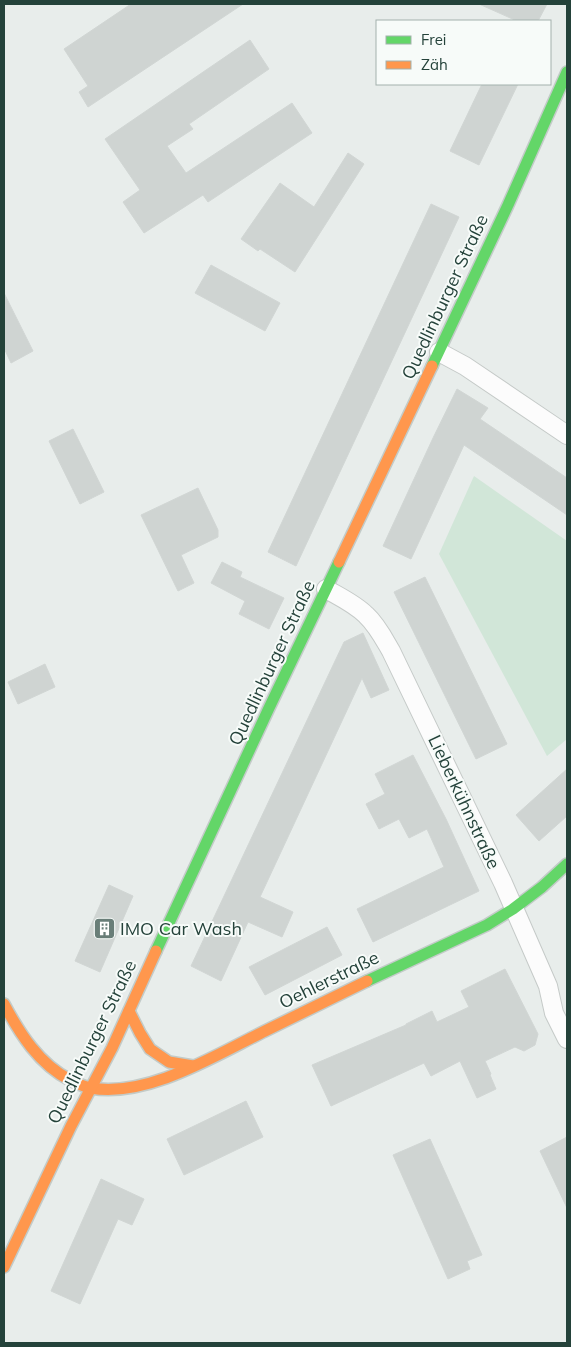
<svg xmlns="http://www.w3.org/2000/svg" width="571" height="1347" font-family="Mulish,sans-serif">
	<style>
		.green { fill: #d1e6d8 }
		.building { fill: #cfd4d2; stroke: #d1d6d4 }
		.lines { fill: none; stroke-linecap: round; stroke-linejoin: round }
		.street-casing { stroke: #c5cac8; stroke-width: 20 }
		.fast-casing { stroke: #c3cbc8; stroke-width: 14 }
		.slow-casing { stroke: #c3cbc8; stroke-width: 14 }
		.street { stroke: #fcfcfc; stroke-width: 18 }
		.fast { stroke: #63d668; stroke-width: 11 }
		.slow { stroke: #ff974d; stroke-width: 11 }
		.labels { text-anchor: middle; stroke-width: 4; stroke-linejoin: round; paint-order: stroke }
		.street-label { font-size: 18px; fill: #24423a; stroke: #f7fbf9 }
		.poi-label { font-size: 18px; fill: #24423a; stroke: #f7fbf9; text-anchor: start }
	</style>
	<rect width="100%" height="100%" fill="#e8edeb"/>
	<polygon class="green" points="474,476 567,541 567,739 547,756 439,554"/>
	<g class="building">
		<polygon points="131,4 243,4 88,107 79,92 88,86 64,49"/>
		<polygon points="479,4 547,4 538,21 517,21"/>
		<polygon points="250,40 269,69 189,124 193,129 167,146 186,173 292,103 312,133 208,202 203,195 144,233 123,202 140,190 105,139"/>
		<polygon points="482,84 518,84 479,165 450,151"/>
		<polygon points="348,153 364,164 295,272 260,249 258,251 241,239 280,183 314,207"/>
		<polygon points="431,204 459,217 296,566 268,552"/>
		<polygon points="211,265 280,303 265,331 195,293"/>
		<polygon points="4,293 33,351 11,363 4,348"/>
		<polygon points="457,389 488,408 480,419 567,478 567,515 464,445 411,559 383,546 433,438"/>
		<polygon points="73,429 104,492 80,504 49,441"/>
		<polygon points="198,488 218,530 218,537 181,555 194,583 178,591 141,515"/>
		<polygon points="222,562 242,572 240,577 284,598 269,629 239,614 245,601 211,583"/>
		<polygon points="425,577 507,744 476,759 394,592"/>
		<polygon points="363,633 389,690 371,698 362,678 260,897 293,912 282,937 248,922 221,981 191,966 344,642"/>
		<polygon points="45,664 55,687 18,704 8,682"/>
		<polygon points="413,755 446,819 479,891 373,942 357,909 444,867 427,829 409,838 399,819 379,829 366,804 385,794 375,774"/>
		<polygon points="567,769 567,816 539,841 516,815"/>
		<polygon points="109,885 133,896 100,972 75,961"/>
		<polygon points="327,927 342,955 265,995 249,967"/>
		<polygon points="505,969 538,1034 535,1045 524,1051 515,1047 485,1061 491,1074 490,1075 496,1089 477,1098 460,1061 431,1076 424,1063 331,1106 312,1065 406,1025 406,1024 432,1011 437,1022 469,1007 461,991"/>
		<polygon points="246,1101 263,1137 184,1175 167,1139"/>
		<polygon points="567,1137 567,1208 540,1151"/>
		<polygon points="430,1139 482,1255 467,1261 470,1269 448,1279 393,1155"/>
		<polygon points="101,1179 144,1199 132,1225 118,1219 80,1304 51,1291"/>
	</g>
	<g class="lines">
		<defs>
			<g id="street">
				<polyline points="439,352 465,366 567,435"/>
				<path d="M326,589C340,597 355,604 366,615C377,625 384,639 391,651L503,883L548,986L554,1013L567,1039"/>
			</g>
			<g id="fast">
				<polyline points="432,366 508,205 567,72"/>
				<polyline points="156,951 269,708 339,562"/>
				<polyline points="367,981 487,925 513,909 542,887 567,864"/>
			</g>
			<g id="slow">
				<polyline points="339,562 432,366"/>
				<path d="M4,1004C20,1034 39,1064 70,1080C77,1083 84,1087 91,1088C147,1098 216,1055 265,1031C299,1014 333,998 367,981"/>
				<polyline points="129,1011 140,1033 150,1049 169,1062 193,1066"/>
				<polyline points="4,1267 71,1126 112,1048 156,951"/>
			</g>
		</defs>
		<use href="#street" class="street-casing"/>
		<use href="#fast" class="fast-casing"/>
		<use href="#slow" class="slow-casing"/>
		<use href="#street" class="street"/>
		<use href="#fast" class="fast"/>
		<use href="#slow" class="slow"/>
	</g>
	<defs>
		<symbol id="building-square" viewBox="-11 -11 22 22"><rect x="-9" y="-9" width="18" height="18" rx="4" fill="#697e78" stroke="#f7fbf9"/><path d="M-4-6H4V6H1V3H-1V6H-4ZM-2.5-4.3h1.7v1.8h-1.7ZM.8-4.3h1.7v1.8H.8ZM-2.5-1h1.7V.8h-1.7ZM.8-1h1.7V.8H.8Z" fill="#fff"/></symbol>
	</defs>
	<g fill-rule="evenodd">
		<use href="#building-square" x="92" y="916" width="25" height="25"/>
	</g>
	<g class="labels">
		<g class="street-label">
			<text transform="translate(445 297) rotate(-65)" y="6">Quedlinburger Straße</text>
			<text transform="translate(272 663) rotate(-65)" y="6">Quedlinburger Straße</text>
			<text transform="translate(464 802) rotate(65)" y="6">Lieberkühnstraße</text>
			<text transform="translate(329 980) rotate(-26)" y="6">Oehlerstraße</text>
			<text transform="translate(92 1042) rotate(-64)" y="6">Quedlinburger Straße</text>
		</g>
		<g class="poi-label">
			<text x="120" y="935">IMO Car Wash</text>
		</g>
	</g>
	<rect width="571" height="1347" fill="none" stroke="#24423a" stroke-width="10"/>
	<rect x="376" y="20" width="175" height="65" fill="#f7fbf9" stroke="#a3b1ad"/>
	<rect x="386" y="36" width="25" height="8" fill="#63d668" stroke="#a3b1ad"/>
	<text x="421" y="45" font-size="15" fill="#24423a">Frei</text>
	<rect x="386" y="61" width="25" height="8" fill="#ff974d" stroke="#a3b1ad"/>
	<text x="421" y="70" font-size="15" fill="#24423a">Zäh</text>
</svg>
